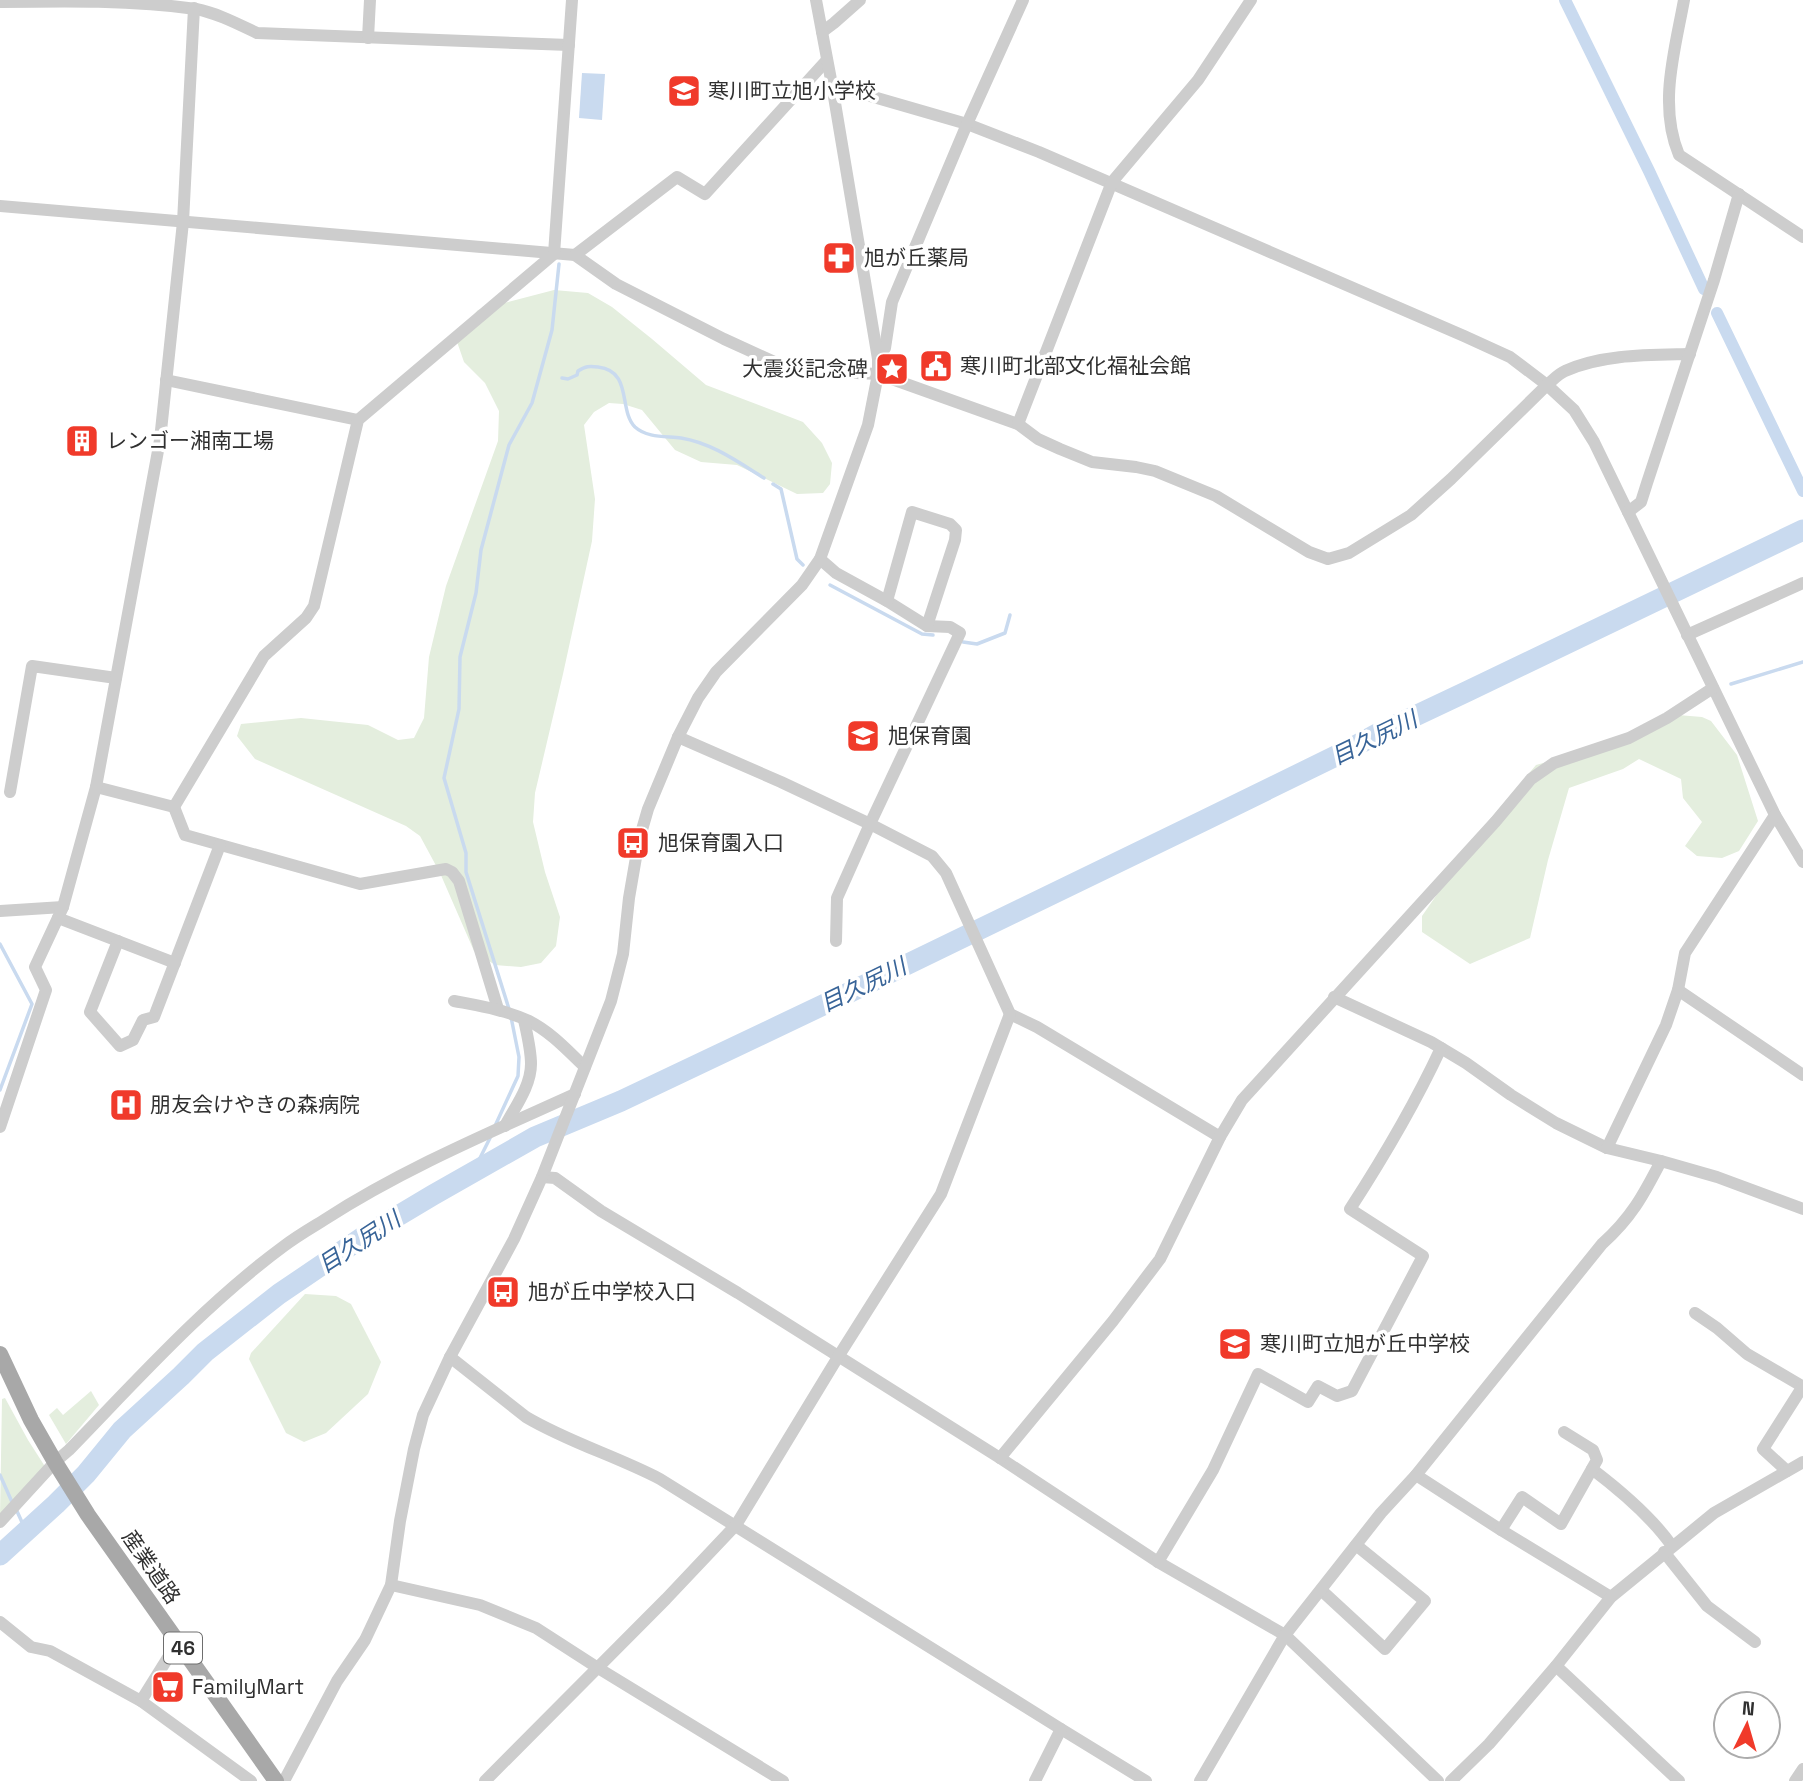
<svg xmlns="http://www.w3.org/2000/svg" width="1803" height="1781" font-family="'Space Grotesk','Noto Sans JP',sans-serif">
	<style>
		.green { fill: #e4eede }
		.water { fill: #c9daef }
		.lines { fill: none; stroke-linecap: round; stroke-linejoin: round }
		.stream { stroke: #c9daef; stroke-width: 3.5 }
		.canal { stroke: #c9daef; stroke-width: 12 }
		.river { stroke: #c9daef; stroke-width: 21 }
		.minor { stroke: #cdcdcd; stroke-width: 12 }
		.major { stroke: #a8a8a8; stroke-width: 16 }
		.labels { text-anchor: middle; stroke-width: 7; stroke-linejoin: round; paint-order: stroke }
		.shield { fill: #fff; stroke: #6e6e6e; stroke-width: 2 }
		.shield-label { font-size: 19px; font-weight: bold; fill: #303030 }
		.poi-label { font-size: 21px; fill: #303030; stroke: #fff; text-anchor: start }
		.street-label { font-size: 21px; fill: #303030; stroke: #fff }
		.water-label { font-size: 23px; font-style: italic; fill: #386498; stroke: #fff }
	</style>
	<rect width="100%" height="100%" fill="#fff"/>
	<g class="green">
		<polygon points="554,290 588,293 612,307 652,339 706,385 803,422 822,443 832,463 830,484 823,493 797,494 737,465 701,462 675,450 642,410 623,404 609,403 594,412 584,425 595,499 592,541 563,674 535,793 533,822 545,872 560,917 556,946 541,963 521,967 495,965 474,951 440,873 420,836 406,826 255,759 237,736 241,724 301,718 368,725 398,740 414,738 424,718 429,657 446,586 498,441 499,411 485,383 464,362 455,336 478,310"/>
		<polygon points="1678,715 1702,717 1711,721 1737,755 1758,821 1739,851 1722,858 1697,856 1685,846 1702,822 1683,798 1681,779 1639,759 1623,769 1569,788 1548,860 1530,938 1470,964 1422,932 1422,916 1486,824 1536,765 1607,745"/>
		<polygon points="305,1294 336,1296 351,1304 381,1362 368,1394 326,1433 304,1442 286,1433 249,1359 251,1353"/>
		<polygon points="91,1391 99,1405 66,1444 49,1415 57,1408 63,1415"/>
		<polygon points="5,1398 28,1440 44,1465 44,1469 0,1516 2,1399"/>
	</g>
	<polygon class="water" points="582,73 605,74 602,120 579,118"/>
	<g class="lines">
		<g class="stream">
			<path d="M562,378L568,379L577,375L578,371C586,366 589,366 598,367C633,371 618,410 635,427C647,438 666,436 681,438C712,443 738,462 764,478"/>
			<polyline points="773,484 781,489 797,559 803,565"/>
			<polyline points="830,585 922,634 933,635"/>
			<polyline points="963,642 977,644 1005,633 1010,615"/>
			<polyline points="1731,684 1803,662"/>
			<polyline points="0,944 32,1004 0,1090"/>
			<polyline points="509,1009 466,872 466,853 444,778 459,709 460,657 476,593 481,550 509,445 532,403 552,330 559,264"/>
			<polyline points="495,1126 518,1076 519,1057 511,1017"/>
			<polyline points="473,1172 491,1136"/>
			<polyline points="0,1475 12,1502"/>
			<polyline points="16,1509 26,1531"/>
		</g>
		<g class="canal">
			<polyline points="1565,0 1649,171 1704,289"/>
			<polyline points="1717,313 1803,491"/>
		</g>
		<polyline class="river" points="0,1555 56,1504 86,1474 122,1430 181,1376 205,1352 279,1294 366,1235 433,1195 535,1137 621,1101 842,996 1205,820 1348,750 1377,734 1468,691 1803,530"/>
		<g class="minor">
			<path d="M1684,0C1675,50 1658,105 1679,155L1803,237"/>
			<path d="M0,2C65,1 133,0 196,9C217,13 238,24 257,33L569,45"/>
			<polyline points="822,32 834,23 860,0"/>
			<polyline points="368,38 370,0"/>
			<polyline points="832,85 967,124 1039,152 1464,336 1510,357 1547,385 1574,410 1594,442 1775,815 1803,862"/>
			<path d="M0,206L575,255L616,284L724,339L792,370L878,374L1018,424L1038,439L1060,449L1092,462L1136,467L1155,471L1216,496L1309,552L1328,559L1349,553L1411,515L1451,479L1547,385C1553,380 1558,374 1565,371C1602,354 1649,355 1690,354"/>
			<polyline points="575,255 677,177 705,194 827,60"/>
			<polyline points="878,359 885,348 892,302 967,124 1023,0"/>
			<polyline points="166,380 358,420"/>
			<polyline points="1018,424 1112,182 1198,80 1251,0"/>
			<polyline points="1628,512 1641,502 1647,483 1714,280 1739,194"/>
			<polyline points="820,559 836,573 887,601 927,626 950,627 960,633 870,824 837,898 836,941"/>
			<polyline points="887,601 912,512 950,524 956,530 955,540 927,626"/>
			<polyline points="1687,635 1803,583"/>
			<polyline points="678,737 781,782 870,824 932,856 946,873 1010,1014 1037,1027 1220,1137"/>
			<polyline points="96,787 174,807 185,835 360,884 446,869 452,872 459,881 498,1009"/>
			<polyline points="10,792 32,666 116,678"/>
			<polyline points="174,807 264,656 306,618 314,606 358,420 554,254 572,0"/>
			<polyline points="0,911 63,907"/>
			<polyline points="58,918 175,963"/>
			<polyline points="118,941 90,1012 120,1046 133,1040 143,1020 154,1017 220,845"/>
			<polyline points="1678,990 1803,1075"/>
			<polyline points="1334,997 1431,1042 1466,1063 1511,1095 1556,1123 1607,1148 1661,1161"/>
			<path d="M454,1001C480,1006 506,1010 529,1021C551,1032 568,1051 585,1067"/>
			<path d="M505,1126C515,1107 531,1086 531,1064C531,1050 527,1034 524,1020"/>
			<polyline points="0,1127 46,990 35,967 63,907 96,787 160,440 183,222 194,8"/>
			<polyline points="1607,1148 1666,1025 1678,990 1685,953 1775,815"/>
			<polyline points="542,1177 555,1178 601,1211 738,1293 1000,1458 1158,1562 1285,1635 1438,1781"/>
			<polyline points="1695,1313 1717,1328 1747,1354 1802,1386"/>
			<path d="M450,1357L526,1417C568,1442 616,1456 660,1479L1061,1729L1146,1781"/>
			<polyline points="1000,1458 1113,1321 1160,1259 1220,1137 1242,1100 1496,821 1531,779 1554,763 1629,738 1667,718 1713,688"/>
			<path d="M1592,1469C1621,1491 1651,1516 1672,1546"/>
			<polyline points="1787,1471 1763,1449 1803,1386"/>
			<polyline points="1416,1475 1501,1530 1611,1597"/>
			<path d="M0,1522L55,1462L69,1450C138,1379 204,1305 284,1246C297,1236 311,1228 324,1220C403,1169 489,1133 575,1094"/>
			<polyline points="1501,1530 1522,1497 1561,1524 1597,1460 1593,1450 1564,1432"/>
			<polyline points="1664,1552 1707,1606 1755,1642"/>
			<path d="M1158,1562L1213,1470L1258,1374L1308,1402L1318,1386L1337,1396L1352,1391L1423,1256L1350,1209C1385,1155 1414,1106 1441,1048"/>
			<polyline points="391,1585 480,1605 536,1628 598,1668 783,1781"/>
			<polyline points="1321,1590 1385,1649 1425,1601 1356,1545"/>
			<polyline points="0,1622 31,1647 50,1651 141,1701 251,1781"/>
			<polyline points="1556,1666 1679,1781"/>
			<polyline points="141,1701 169,1656 181,1646"/>
			<polyline points="284,1781 337,1681 365,1640 391,1585 400,1521 414,1449 423,1415 450,1357 514,1239 542,1177 611,1001 623,954 629,898 639,840 648,809 678,737 698,698 716,672 802,585 820,559 868,425 878,374 878,359 832,85 816,0"/>
			<polyline points="485,1781 666,1599 736,1525 838,1357 941,1194 1010,1014"/>
			<polyline points="1035,1781 1061,1729"/>
			<path d="M1200,1781L1285,1635L1381,1513L1416,1475L1602,1244C1631,1218 1643,1196 1661,1161L1717,1177L1803,1209"/>
			<polyline points="1451,1781 1489,1744 1556,1666 1611,1597 1714,1513 1803,1462"/>
			<polyline points="1795,1781 1803,1769"/>
		</g>
		<polyline class="major" points="0,1354 31,1420 55,1462 88,1515 276,1781"/>
	</g>
	<defs>
		<symbol id="school-square" viewBox="-11 -11 22 22"><rect x="-9" y="-9" width="18" height="18" rx="4" fill="#f03a2a" stroke="#fff"/><path d="M0-5L7-2L0 1L-7-2ZM-4 1L0 2.5L4 1V4Q0 6-4 4Z" fill="#fff"/></symbol>
		<symbol id="pharmacy-square" viewBox="-11 -11 22 22"><rect x="-9" y="-9" width="18" height="18" rx="4" fill="#f03a2a" stroke="#fff"/><path d="M-2-6h4v4h4v4h-4v4h-4v-4h-4v-4h4Z" fill="#fff"/></symbol>
		<symbol id="civic-square" viewBox="-11 -11 22 22"><rect x="-9" y="-9" width="18" height="18" rx="4" fill="#f03a2a" stroke="#fff"/><path d="M-.6-6.5H3V-4.5H.6V-3L4-1V1h2V6H-6V1h2V-1L-.6-3ZM-1.2 2.5V6h2.4V2.5Z" fill="#fff"/></symbol>
		<symbol id="sight-square" viewBox="-11 -11 22 22"><rect x="-9" y="-9" width="18" height="18" rx="4" fill="#f03a2a" stroke="#fff"/><path d="M0-6L1.8-2.2L6-1.7L2.9 1.2L3.7 5.4L0 3.3L-3.7 5.4L-2.9 1.2L-6-1.7L-1.8-2.2Z" fill="#fff"/></symbol>
		<symbol id="building-square" viewBox="-11 -11 22 22"><rect x="-9" y="-9" width="18" height="18" rx="4" fill="#f03a2a" stroke="#fff"/><path d="M-4-6H4V6H1V3H-1V6H-4ZM-2.5-4.3h1.7v1.8h-1.7ZM.8-4.3h1.7v1.8H.8ZM-2.5-1h1.7V.8h-1.7ZM.8-1h1.7V.8H.8Z" fill="#fff"/></symbol>
		<symbol id="bus-square" viewBox="-11 -11 22 22"><rect x="-9" y="-9" width="18" height="18" rx="4" fill="#f03a2a" stroke="#fff"/><path d="M-5-6H5V4H4V6H2V4H-2V6H-4V4H-5ZM-3.5-4V0h7V-4ZM-3.5 1.2v1.5H-2V1.2ZM2 1.2v1.5H3.5V1.2Z" fill="#fff"/></symbol>
		<symbol id="hospital-square" viewBox="-11 -11 22 22"><rect x="-9" y="-9" width="18" height="18" rx="4" fill="#f03a2a" stroke="#fff"/><path d="M-5-5h3v3.5h4V-5h3V5h-3V1.5h-4V5h-3Z" fill="#fff"/></symbol>
		<symbol id="supermarket-square" viewBox="-11 -11 22 22"><rect x="-9" y="-9" width="18" height="18" rx="4" fill="#f03a2a" stroke="#fff"/><path d="M-6-5.5h2.5l.6 2H6L4.5 2H-2.5L-4.4-4H-6ZM-1.5 3.2a1.3 1.3 0 1 0 .1 0ZM3 3.2a1.3 1.3 0 1 0 .1 0Z" fill="#fff"/></symbol>
	</defs>
	<g fill-rule="evenodd">
		<use href="#school-square" x="665" y="72" width="38" height="38"/>
		<use href="#pharmacy-square" x="820" y="239" width="38" height="38"/>
		<use href="#civic-square" x="917" y="347" width="38" height="38"/>
		<use href="#sight-square" x="873" y="350" width="38" height="38"/>
		<use href="#building-square" x="63" y="422" width="38" height="38"/>
		<use href="#school-square" x="844" y="717" width="38" height="38"/>
		<use href="#bus-square" x="614" y="824" width="38" height="38"/>
		<use href="#hospital-square" x="107" y="1086" width="38" height="38"/>
		<use href="#bus-square" x="484" y="1273" width="38" height="38"/>
		<use href="#school-square" x="1216" y="1325" width="38" height="38"/>
		<use href="#supermarket-square" x="149" y="1668" width="38" height="38"/>
	</g>
	<g class="labels">
		<rect class="shield" x="164" y="1632.5" width="38" height="31" rx="5"/>
		<g class="shield-label">
			<text x="183" y="1655">46</text>
		</g>
		<g class="poi-label">
			<text x="708" y="98">寒川町立旭小学校</text>
			<text x="864" y="265">旭が丘薬局</text>
			<text x="960" y="373">寒川町北部文化福祉会館</text>
			<text x="868" y="376" text-anchor="end">大震災記念碑</text>
			<text x="106" y="448">レンゴー湘南工場</text>
			<text x="888" y="743">旭保育園</text>
			<text x="658" y="850">旭保育園入口</text>
			<text x="150" y="1112">朋友会けやきの森病院</text>
			<text x="528" y="1299">旭が丘中学校入口</text>
			<text x="1260" y="1351">寒川町立旭が丘中学校</text>
			<text x="192" y="1694">FamilyMart</text>
		</g>
		<g class="street-label">
			<text transform="translate(151 1567) rotate(55)" y="7">産業道路</text>
		</g>
		<g class="water-label">
			<text transform="translate(1374 738) rotate(-26)" y="8">目久尻川</text>
			<text transform="translate(863 985) rotate(-26)" y="8">目久尻川</text>
			<text transform="translate(359 1242) rotate(-33)" y="8">目久尻川</text>
		</g>
	</g>
	<g transform="translate(1747 1725) rotate(5)"><circle r="33" fill="#ffffff" stroke="#acacac" stroke-width="2"/>
	<path d="M0-5L12 26L0 18L-12 26Z" fill="#f03a2a"/>
	<text y="-10" font-size="19" font-weight="bold" text-anchor="middle" fill="#303030">N</text>
	</g>
</svg>
